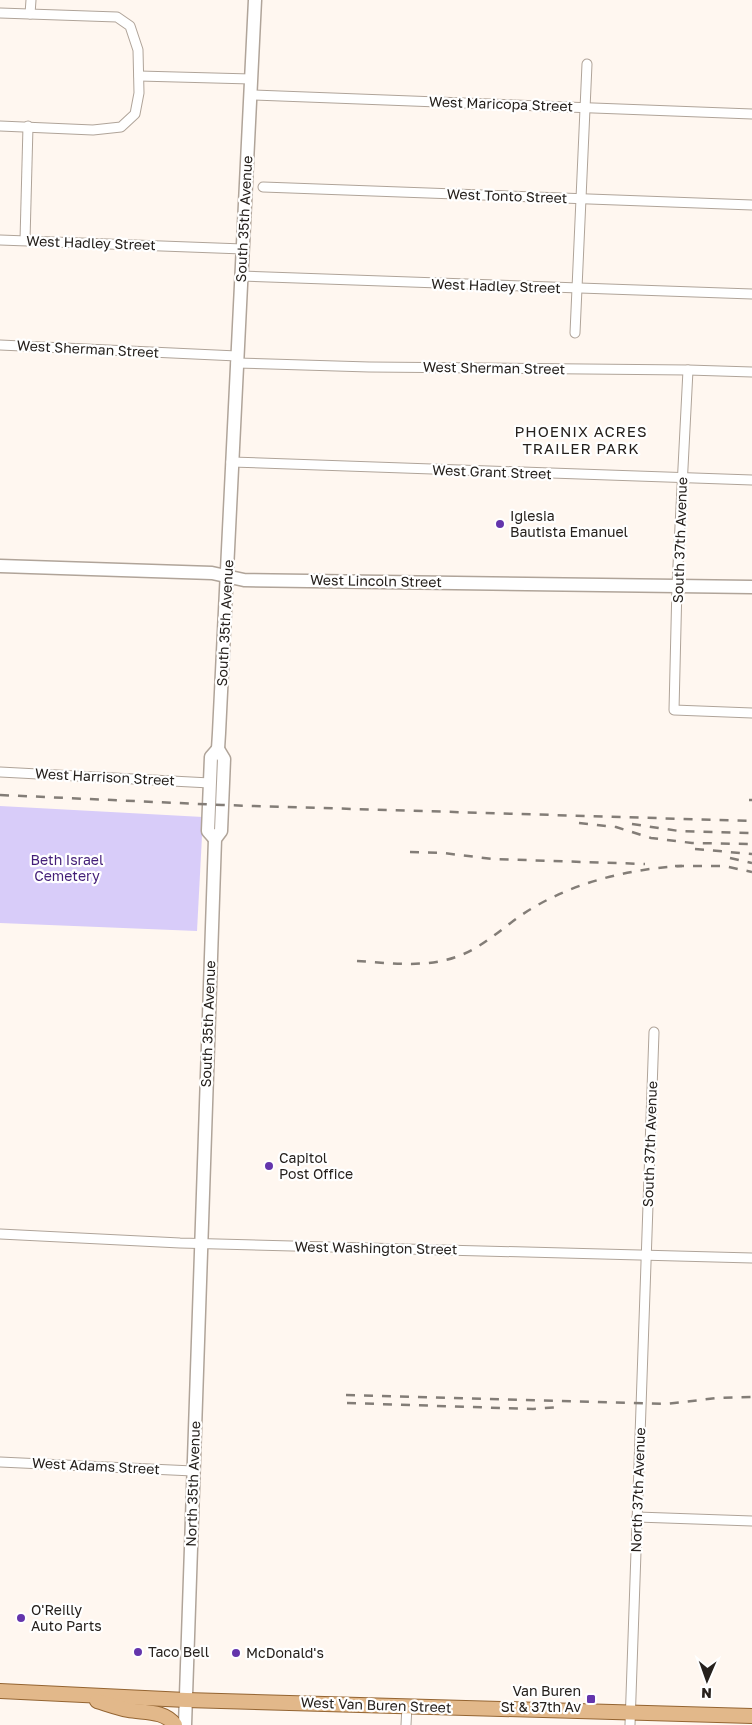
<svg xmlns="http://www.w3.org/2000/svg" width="752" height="1725" font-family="'Golos Text',sans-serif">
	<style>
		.green { fill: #d8ccf9 }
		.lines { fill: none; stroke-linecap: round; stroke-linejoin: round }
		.street-casing { stroke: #b0a499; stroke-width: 11 }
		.secondary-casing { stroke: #b0a499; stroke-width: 15 }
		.primary-casing { stroke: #946431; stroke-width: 16 }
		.street { stroke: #fff; stroke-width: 9 }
		.secondary { stroke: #fff; stroke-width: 12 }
		.primary { stroke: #e2b88a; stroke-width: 14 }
		.rail { stroke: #837d77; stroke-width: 2.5; stroke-dasharray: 9 9; stroke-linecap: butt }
		.poi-dot { fill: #6435ac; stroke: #fff; stroke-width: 2 }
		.labels { text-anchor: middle; stroke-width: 4.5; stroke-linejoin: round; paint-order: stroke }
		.street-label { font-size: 14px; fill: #26211d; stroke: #fff }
		.poi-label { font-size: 14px; fill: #26211d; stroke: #fff; text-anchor: start }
		.park-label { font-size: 14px; fill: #431e78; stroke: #fff }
		.neighbourhood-label { font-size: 15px; letter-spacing: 1px; fill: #26211d; stroke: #fff }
	</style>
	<rect width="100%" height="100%" fill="#fff7f0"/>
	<polygon class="green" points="0,806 203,817 197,931 0,923"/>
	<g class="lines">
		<defs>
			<g id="street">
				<polyline points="0,13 117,17 130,26 138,50 139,93 135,114 121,127 93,130 0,126"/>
				<polyline points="30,14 31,0"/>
				<polyline points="139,76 251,79"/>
				<polyline points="251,95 752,114"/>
				<polyline points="263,187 752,205"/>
				<polyline points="0,240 243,249"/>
				<polyline points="25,240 28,126"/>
				<polyline points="241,276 752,294"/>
				<polyline points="575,333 587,64"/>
				<polyline points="0,345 237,356"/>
				<polyline points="236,363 369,367 688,370 752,372"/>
				<polyline points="688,370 677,585 674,710 752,713"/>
				<polyline points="231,462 752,480"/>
				<polyline points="0,772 210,783"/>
				<polyline points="0,1234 180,1243 752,1258"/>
				<polyline points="0,1462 193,1471"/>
				<polyline points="637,1517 752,1521"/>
				<polyline points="406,1725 407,1706"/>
				<polyline points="630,1725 654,1032"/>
			</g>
			<g id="secondary">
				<polyline points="0,566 212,573 244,580 752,587"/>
				<polyline points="215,839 208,831 211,757 218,749"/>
				<polyline points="185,1725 215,839 221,831 224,759 218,749 219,733 255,0"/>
			</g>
			<g id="primary">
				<polyline points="0,1691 186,1700 752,1716"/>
				<path d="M97,1701C107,1704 118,1708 128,1710C144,1713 164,1710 175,1725"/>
			</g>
		</defs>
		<use href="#street" class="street-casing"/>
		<use href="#secondary" class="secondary-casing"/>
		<use href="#primary" class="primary-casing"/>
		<use href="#street" class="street"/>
		<use href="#secondary" class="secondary"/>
		<use href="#primary" class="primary"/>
		<g class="rail">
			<polyline points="0,795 222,805 752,821"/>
			<polyline points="749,800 752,800"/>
			<polyline points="579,823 616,827 651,838 692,843 752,844"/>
			<polyline points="632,824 679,831 752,833"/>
			<polyline points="695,849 752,854"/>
			<polyline points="410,852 443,853 493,859 645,864"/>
			<polyline points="730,858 752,863"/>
			<polyline points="675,866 724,866 752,872"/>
			<path d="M357,961C390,963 425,968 456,957C482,948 501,929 523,914C570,883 627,869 682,866"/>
			<polyline points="346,1395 666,1404 717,1398 752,1397"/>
			<polyline points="347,1403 533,1409 560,1407"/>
		</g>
	</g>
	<g class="poi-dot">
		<circle cx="500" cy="524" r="5"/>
		<circle cx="269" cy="1166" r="5"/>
		<circle cx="21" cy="1618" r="5"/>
		<circle cx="138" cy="1652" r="5"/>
		<circle cx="236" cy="1653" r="5"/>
		<rect x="586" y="1694" width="10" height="10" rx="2.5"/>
	</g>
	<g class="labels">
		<g class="street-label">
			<text transform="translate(501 104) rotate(2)" y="5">West Maricopa Street</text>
			<text transform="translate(507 196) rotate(2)" y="5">West Tonto Street</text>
			<text transform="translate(244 219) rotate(-87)" y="5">South 35th Avenue</text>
			<text transform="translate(91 243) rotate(2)" y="5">West Hadley Street</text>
			<text transform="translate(496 286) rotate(2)" y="5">West Hadley Street</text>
			<text transform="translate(88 349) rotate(3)" y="5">West Sherman Street</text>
			<text transform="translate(494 368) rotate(1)" y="5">West Sherman Street</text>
			<text transform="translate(492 472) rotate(2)" y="5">West Grant Street</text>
			<text transform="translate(680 540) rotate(-88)" y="5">South 37th Avenue</text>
			<text transform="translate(376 581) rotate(1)" y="5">West Lincoln Street</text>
			<text transform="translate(225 623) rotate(-87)" y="5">South 35th Avenue</text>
			<text transform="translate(105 777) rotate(3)" y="5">West Harrison Street</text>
			<text transform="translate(208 1024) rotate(-88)" y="5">South 35th Avenue</text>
			<text transform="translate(650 1144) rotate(-88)" y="5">South 37th Avenue</text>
			<text transform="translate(376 1248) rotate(1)" y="5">West Washington Street</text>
			<text transform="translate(96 1466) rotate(3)" y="5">West Adams Street</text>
			<text transform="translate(193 1484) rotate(-88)" y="5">North 35th Avenue</text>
			<text transform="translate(638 1490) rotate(-88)" y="5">North 37th Avenue</text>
			<text transform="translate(376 1705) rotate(2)" y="5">West Van Buren Street</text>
		</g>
		<g class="poi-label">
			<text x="510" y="521">Iglesia<tspan x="510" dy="16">Bautista Emanuel</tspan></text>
			<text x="279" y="1163">Capitol<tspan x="279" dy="16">Post Office</tspan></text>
			<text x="31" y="1615">O'Reilly<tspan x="31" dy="16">Auto Parts</tspan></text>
			<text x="148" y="1657">Taco Bell</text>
			<text x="246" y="1658">McDonald's</text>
			<text x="581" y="1696" text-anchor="end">Van Buren<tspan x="581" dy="16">St &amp; 37th Av</tspan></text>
		</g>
		<g class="park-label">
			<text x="67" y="865">Beth Israel<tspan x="67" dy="16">Cemetery</tspan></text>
		</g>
		<g class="neighbourhood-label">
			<text x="581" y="437">PHOENIX ACRES<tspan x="581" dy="17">TRAILER PARK</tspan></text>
		</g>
	</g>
	<g transform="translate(707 1680) rotate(182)" stroke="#ffffff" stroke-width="4" paint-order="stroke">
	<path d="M0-4L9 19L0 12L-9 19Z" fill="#26211d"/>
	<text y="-8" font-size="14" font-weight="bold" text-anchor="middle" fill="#26211d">N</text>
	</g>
</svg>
